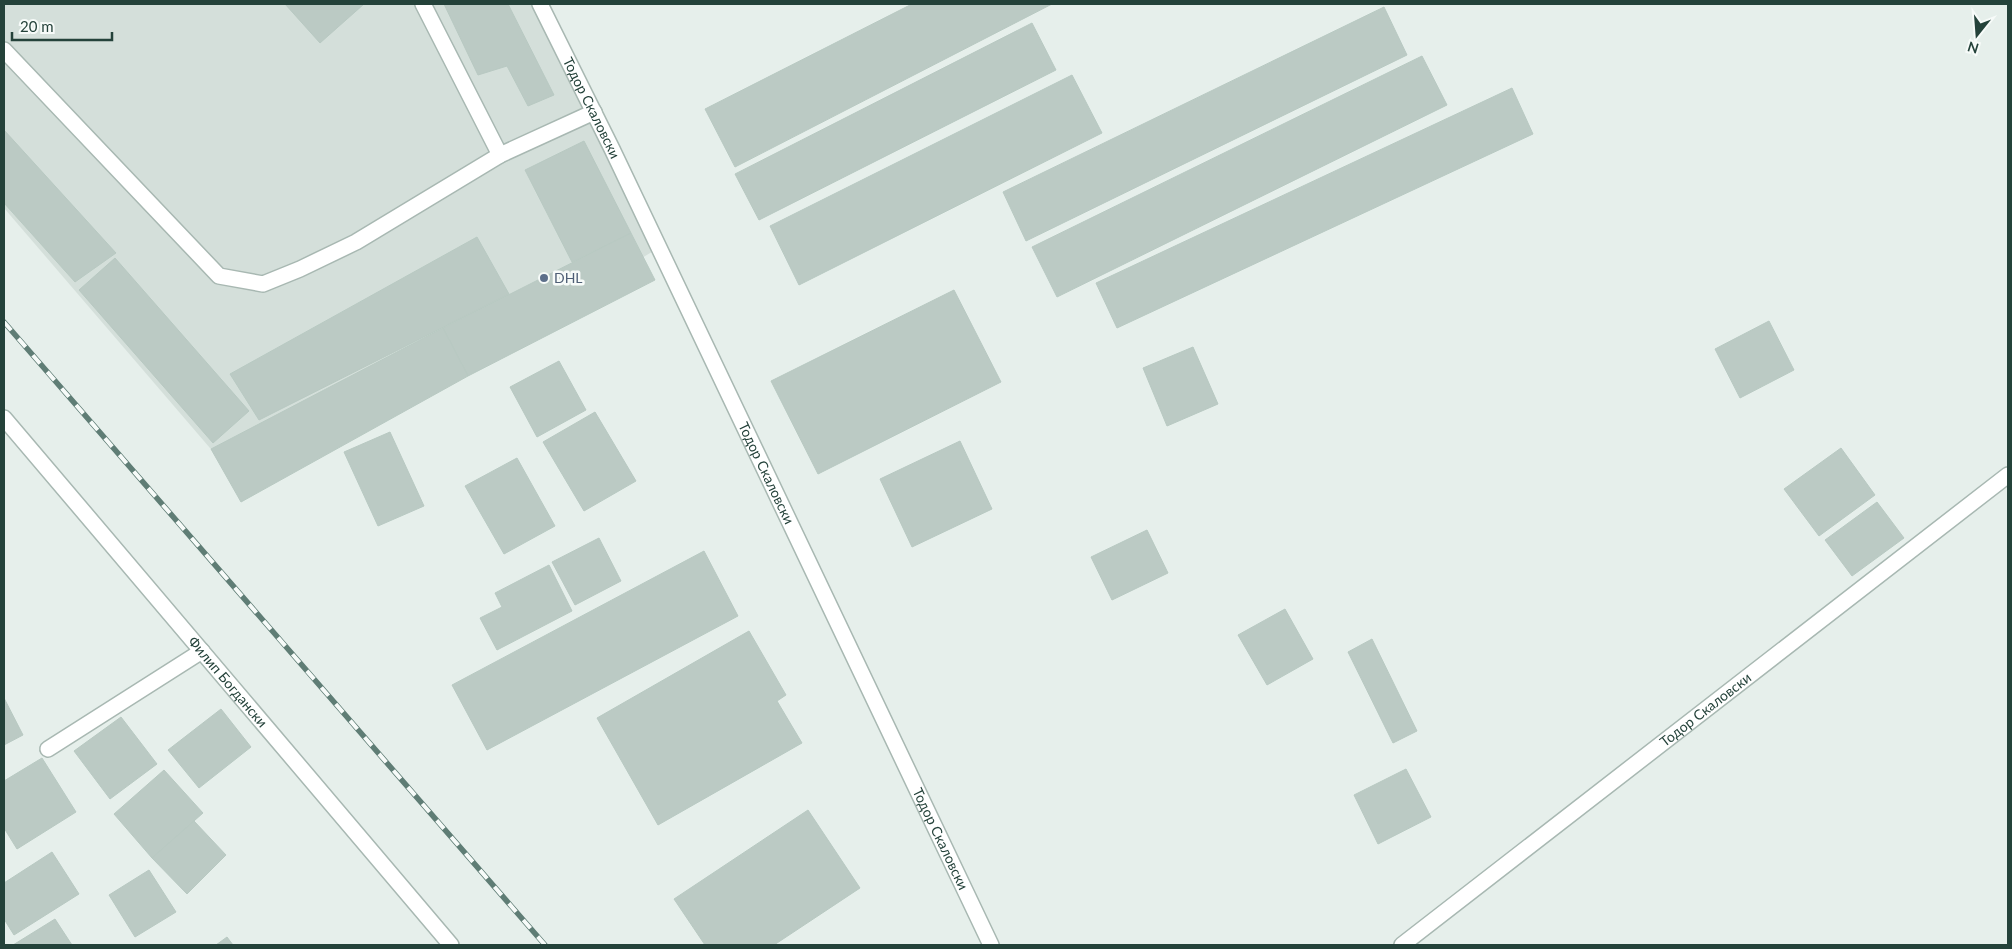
<svg xmlns="http://www.w3.org/2000/svg" width="2012" height="949" font-family="Lato,sans-serif">
	<style>
		.built { fill: #d4dfda }
		.building { fill: #bbcac4; stroke: #b8c9c2 }
		.lines { fill: none; stroke-linecap: round; stroke-linejoin: round }
		.lane-casing { stroke: #a8b8b2; stroke-width: 18 }
		.street-casing { stroke: #a8b8b2; stroke-width: 18 }
		.lane { stroke: #fff; stroke-width: 15 }
		.street { stroke: #fff; stroke-width: 15 }
		.rail-casing { stroke: #5f7d75; stroke-width: 5.5 }
		.rail { stroke: #f7fbf9; stroke-width: 4; stroke-dasharray: 11; stroke-linecap: butt }
		.service-dot { fill: #5c6f8a; stroke: #f7fbf9; stroke-width: 2 }
		.labels { text-anchor: middle; stroke-width: 5; stroke-linejoin: round; paint-order: stroke }
		.street-label { font-size: 14px; fill: #24423a; stroke: #f7fbf9 }
		.service-label { font-size: 14px; fill: #4e5e75; stroke: #f7fbf9; text-anchor: start }
	</style>
	<rect width="100%" height="100%" fill="#e6efeb"/>
	<polygon class="built" points="4,4 535,4 657,249 246,490 4,208"/>
	<g class="building">
		<polygon points="285,4 364,4 320,43"/>
		<polygon points="444,4 508,4 554,95 528,106 507,66 478,75"/>
		<polygon points="912,4 1052,4 735,167 705,109"/>
		<polygon points="1384,7 1407,55 1026,241 1003,192"/>
		<polygon points="1032,23 1056,70 759,220 735,174"/>
		<polygon points="1422,56 1447,105 1057,297 1032,247"/>
		<polygon points="1072,75 1102,133 799,285 770,226"/>
		<polygon points="1512,88 1533,134 1117,328 1096,283"/>
		<polygon points="4,130 116,253 75,282 4,203"/>
		<polygon points="584,141 631,233 572,262 525,170"/>
		<polygon points="631,233 655,280 468,376 443,328"/>
		<polygon points="477,237 509,294 259,420 230,374"/>
		<polygon points="115,258 249,411 213,443 79,290"/>
		<polygon points="954,290 1001,382 818,474 771,381"/>
		<polygon points="1769,321 1794,370 1740,398 1715,349"/>
		<polygon points="443,328 468,376 241,502 211,449"/>
		<polygon points="1193,347 1218,404 1167,426 1143,368"/>
		<polygon points="559,361 586,410 537,437 510,387"/>
		<polygon points="595,412 636,481 584,511 543,442"/>
		<polygon points="390,432 424,506 378,526 344,452"/>
		<polygon points="960,441 992,509 912,547 880,479"/>
		<polygon points="1841,448 1875,495 1819,536 1784,489"/>
		<polygon points="517,458 555,526 504,554 465,486"/>
		<polygon points="1877,502 1904,538 1852,576 1825,540"/>
		<polygon points="1147,530 1168,573 1112,600 1091,557"/>
		<polygon points="599,538 621,581 575,605 552,562"/>
		<polygon points="704,551 738,616 487,750 452,685"/>
		<polygon points="549,565 572,611 497,650 480,618 502,607 495,593"/>
		<polygon points="1285,609 1313,659 1267,685 1238,635"/>
		<polygon points="749,631 786,695 777,701 802,743 658,825 597,718"/>
		<polygon points="1372,639 1417,731 1393,743 1348,652"/>
		<polygon points="4,698 23,735 4,745"/>
		<polygon points="221,709 251,747 199,788 168,750"/>
		<polygon points="121,717 157,764 110,799 74,751"/>
		<polygon points="42,758 76,812 17,849 4,828 4,781"/>
		<polygon points="1406,769 1431,817 1378,844 1354,795"/>
		<polygon points="164,770 203,813 152,858 114,814"/>
		<polygon points="808,810 860,888 774,945 705,945 674,899"/>
		<polygon points="194,821 226,855 187,894 152,858"/>
		<polygon points="52,852 79,894 14,935 4,919 4,883"/>
		<polygon points="149,870 176,912 135,937 109,895"/>
		<polygon points="55,919 72,945 13,945"/>
		<polygon points="227,937 233,945 216,945"/>
	</g>
	<g class="lines">
		<defs>
			<g id="lane">
				<polyline points="423,4 500,155"/>
				<polyline points="4,50 219,276 263,284 300,269 356,242 500,155 594,112"/>
			</g>
			<g id="street">
				<path id="s1" d="M540,4L612,149L991,945"/>
				<path id="s2" d="M4,418L451,945"/>
				<polyline points="48,749 202,651"/>
				<path id="s3" d="M1402,945L2008,475"/>
			</g>
		</defs>
		<use href="#lane" class="lane-casing"/>
		<use href="#street" class="street-casing"/>
		<use href="#lane" class="lane"/>
		<use href="#street" class="street"/>
		<defs>
			<polyline id="rail" points="4,322 545,945"/>
		</defs>
		<use href="#rail" class="rail-casing"/>
		<use href="#rail" class="rail"/>
	</g>
	<circle class="service-dot" cx="544" cy="278" r="5"/>
	<g class="labels">
		<g class="street-label">
			<text dy="5" stroke="none"><textPath href="#s1" startOffset="116">Тодор Скаловски</textPath></text>
			<text dy="5" stroke="none"><textPath href="#s1" startOffset="521">Тодор Скаловски</textPath></text>
			<text dy="5" stroke="none"><textPath href="#s2" startOffset="346">Филип Богдански</textPath></text>
			<text dy="5" stroke="none"><textPath href="#s3" startOffset="384">Тодор Скаловски</textPath></text>
			<text dy="5" stroke="none"><textPath href="#s1" startOffset="926">Тодор Скаловски</textPath></text>
		</g>
		<g class="service-label">
			<text x="554" y="283">DHL</text>
		</g>
	</g>
	<rect width="2012" height="949" fill="none" stroke="#24423a" stroke-width="10"/>
	<g transform="translate(1977 35) rotate(197)" stroke="#f7fbf9" stroke-width="4" paint-order="stroke">
	<path d="M0-4L9 19L0 12L-9 19Z" fill="#24423a"/>
	<text y="-8" font-size="14" font-weight="bold" text-anchor="middle" fill="#24423a">N</text>
	</g>
	<path d="M12 32v8h100v-8" fill="none" stroke="#24423a" stroke-width="2.5"/>
	<text x="20" y="32" font-size="15" fill="#24423a" stroke="#f7fbf9" stroke-width="4" paint-order="stroke">20 m</text>
</svg>
